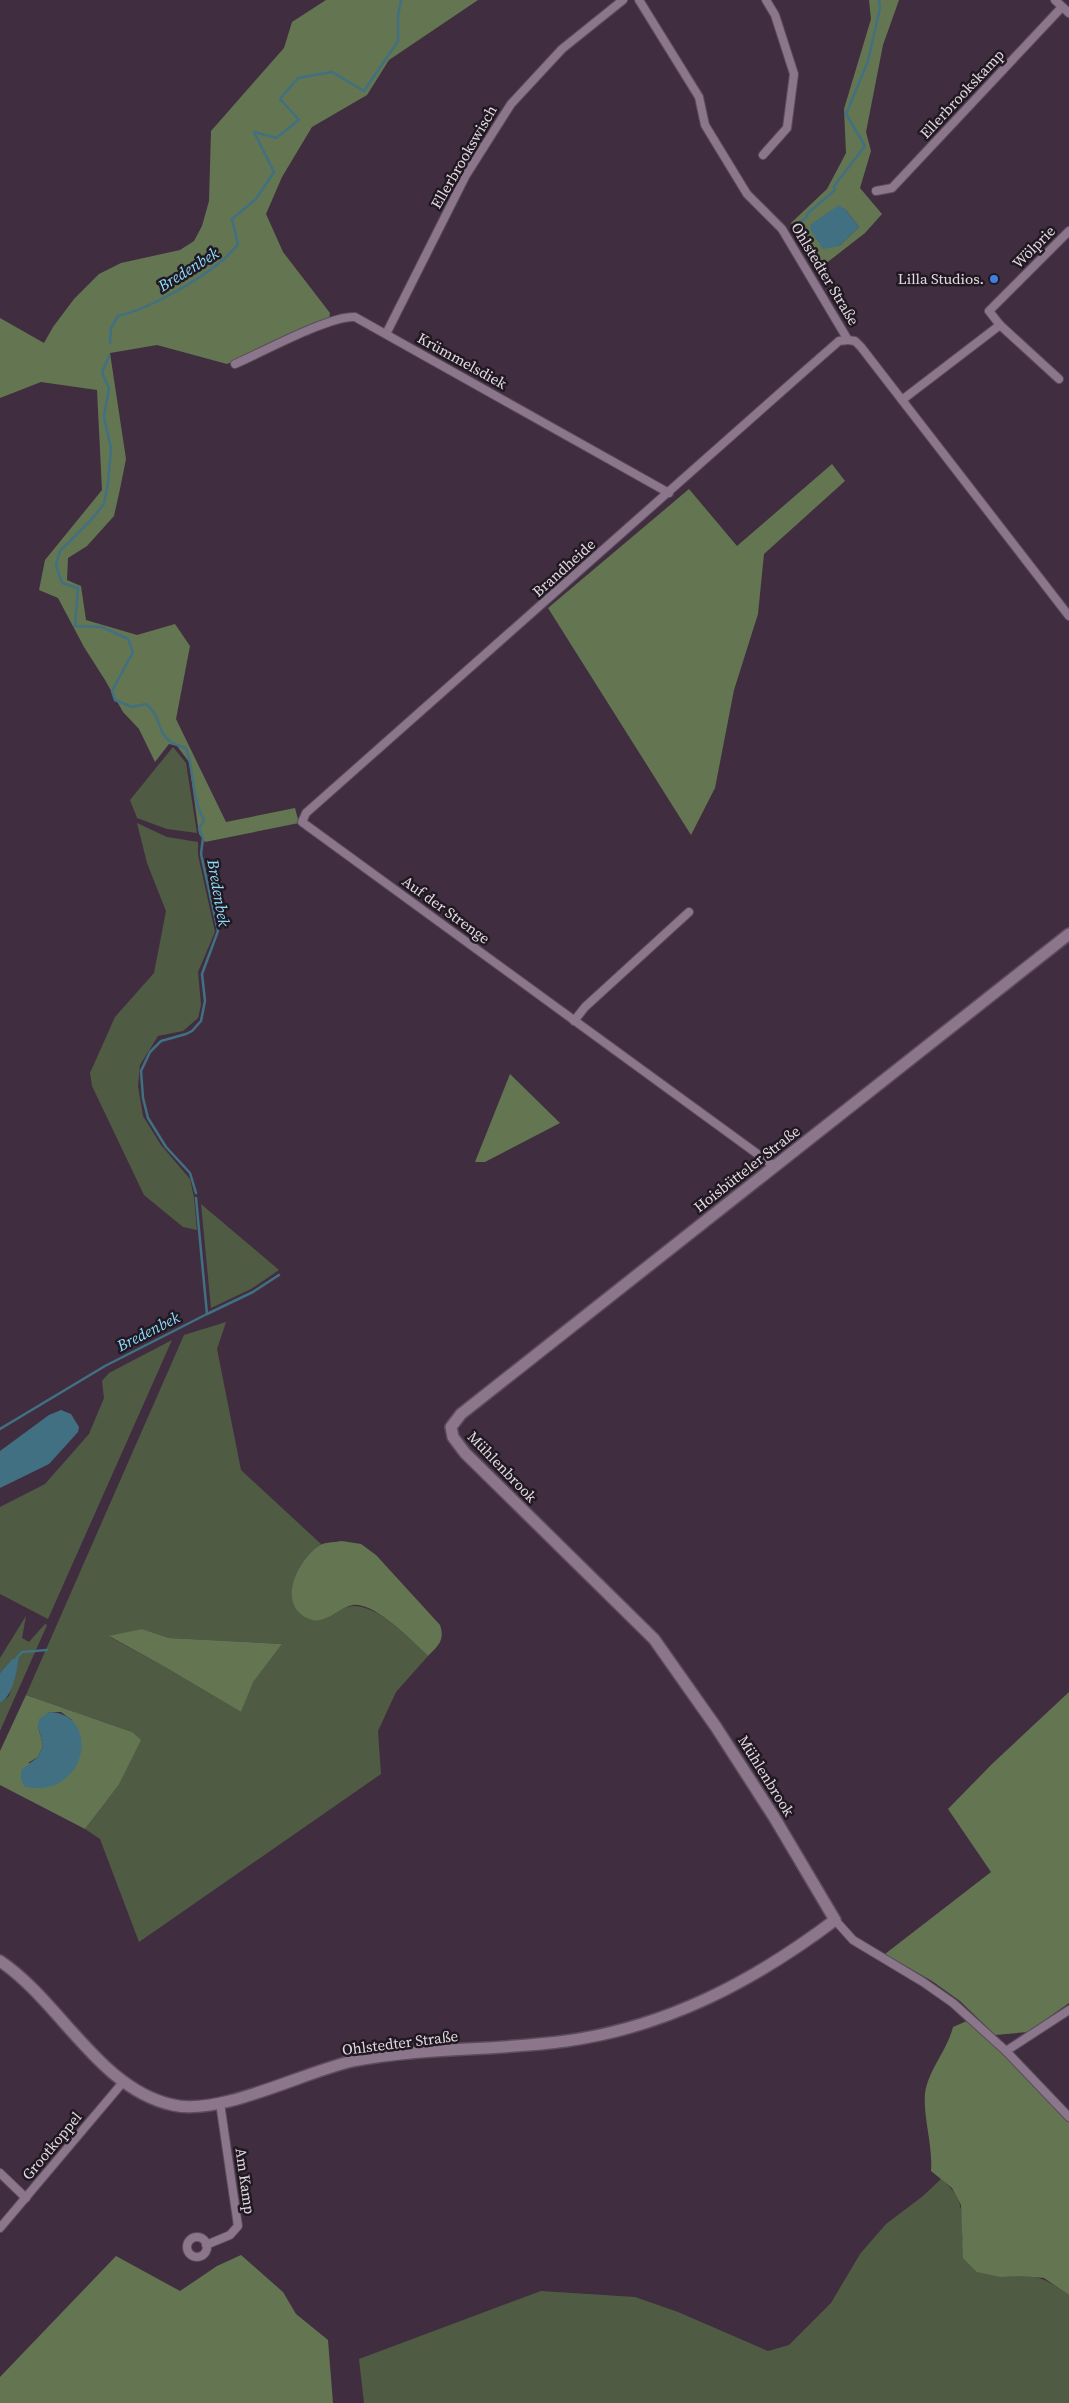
<svg xmlns="http://www.w3.org/2000/svg" width="1069" height="2403" font-family="'Source Serif 4',serif">
	<style>
		.green { fill: #4f5c43; fill-rule: evenodd }
		.forest { fill: #637651; fill-rule: evenodd }
		.water { fill: #417082 }
		.lines { fill: none; stroke-linecap: round; stroke-linejoin: round }
		.stream { stroke: #417082; stroke-width: 2.5 }
		.street-casing { stroke: #5b4c5c; stroke-width: 10 }
		.secondary-casing { stroke: #5b4c5c; stroke-width: 14 }
		.street { stroke: #8b768b; stroke-width: 8 }
		.secondary { stroke: #8b768b; stroke-width: 11 }
		.shop-dot { fill: #3f7fe0; stroke: #211922; stroke-width: 2 }
		.labels { text-anchor: middle; stroke-width: 5; stroke-linejoin: round; paint-order: stroke }
		.street-label { font-size: 15px; fill: #e3d8e3; stroke: #211922 }
		.poi-label { font-size: 15px; fill: #e3d8e3; stroke: #211922; text-anchor: end }
		.water-label { font-size: 16px; font-style: italic; fill: #8eddfd; stroke: #211922 }
	</style>
	<rect width="100%" height="100%" fill="#402e40"/>
	<g class="green">
		<polygon points="173,747 186,763 197,833 167,829 137,818 130,800"/>
		<polygon points="137,823 167,837 198,842 198,855 215,932 198,972 201,1005 198,1018 183,1031 158,1036 140,1065 138,1086 143,1116 161,1145 190,1179 194,1197 197,1230 183,1227 144,1195 92,1086 90,1073 115,1017 154,973 166,911 147,863"/>
		<polygon points="201,1204 279,1270 251,1289 211,1308"/>
		<path d="M226,1322L217,1349L241,1470L321,1544L307,1557L323,1619C332,1615 346,1605 355,1606C380,1607 410,1639 428,1656L396,1692L378,1731L381,1774L139,1942L100,1839L85,1829L118,1786L132,1732L26,1695L184,1335ZM142,1629L169,1638L282,1644L252,1682L241,1712L165,1667L110,1637Z"/>
		<polygon points="172,1340 48,1619 0,1594 0,1507 45,1484 89,1434 104,1398 102,1381 109,1373"/>
		<polygon points="26,1616 22,1638 29,1642 45,1624 47,1625 0,1731 0,1703 9,1696 19,1660 12,1659 0,1673 0,1658"/>
		<path d="M941,2179C964,2197 962,2212 962,2239L1001,2277C1036,2274 1041,2276 1069,2295V2403H364L359,2359L541,2291L635,2297L678,2312L768,2351L789,2345L831,2303L860,2254L886,2224L923,2196Z"/>
	</g>
	<g class="forest">
		<polygon points="326,0 478,0 389,60 367,95 312,127 282,177 266,214 283,252 330,313 329,320 227,364 157,345 110,353 126,459 120,489 114,516 87,546 68,558 67,580 81,586 86,620 137,635 175,624 190,646 176,719 226,822 295,808 299,823 205,842 199,834 189,762 177,746 169,744 155,762 139,729 123,712 105,680 84,647 58,598 39,590 45,560 102,490 97,390 41,382 0,398 0,318 44,343 53,327 74,299 99,274 121,263 180,250 194,241 202,226 209,201 211,131 284,48 292,22"/>
		<path d="M869,0H899L883,45L866,132L871,151L860,188L882,214L865,233L820,268L791,223L827,189L846,153L844,109L871,19ZM845,209L859,227L839,246Z"/>
		<polygon points="832,464 845,481 764,554 758,614 734,690 715,788 691,835 548,608 689,489 737,546"/>
		<polygon points="510,1074 560,1123 485,1162 475,1162"/>
		<path d="M342,1541L361,1544L376,1555L440,1625C445,1640 439,1645 428,1656C413,1642 375,1602 353,1605C337,1608 324,1627 307,1618C276,1602 299,1559 320,1545C326,1542 336,1542 342,1541Z"/>
		<polygon points="142,1629 169,1638 282,1644 253,1682 241,1712 165,1667 109,1636"/>
		<polygon points="1069,1692 1069,2003 1028,2032 995,2035 960,2001 932,1981 885,1954 991,1872 948,1809 992,1764"/>
		<path d="M26,1695L132,1732L141,1740L118,1786L85,1829L0,1785V1751ZM49,1712H61L72,1720L78,1760L72,1769L28,1763L38,1757L43,1746L38,1726Z"/>
		<path d="M967,2021L983,2027L1069,2117V2295L1044,2278L1022,2276L1001,2277L977,2272L963,2258L961,2205L952,2188L931,2171C933,2145 923,2117 925,2094C928,2070 947,2051 953,2027Z"/>
		<polygon points="241,2255 283,2292 296,2314 328,2340 333,2403 0,2403 0,2377 116,2256 180,2291 217,2266"/>
	</g>
	<g class="water">
		<polygon points="839,205 845,209 859,227 839,246 823,249 810,229 811,224"/>
		<polygon points="61,1410 71,1414 79,1427 78,1432 49,1464 0,1488 0,1451 49,1415"/>
		<path d="M12,1659H19C16,1673 13,1696 0,1703V1673Z"/>
		<path d="M49,1712C102,1713 88,1799 25,1787L21,1780V1770L38,1757L43,1746L38,1726L39,1719Z"/>
	</g>
	<g class="lines">
		<g class="stream">
			<polyline points="795,225 806,218 808,213 835,190 834,186 865,146 846,114 868,61 880,8 879,0"/>
			<path d="M110,343L111,328L118,316C152,308 217,272 238,244L232,219L256,199L274,172L254,132L276,138L299,120L280,99L298,78L332,72L364,91L398,41V16L401,0"/>
			<path d="M109,356L102,373L109,388L104,417L111,448L108,483L104,504L91,520L60,551L56,565L62,583L78,588L75,626L102,627L128,639L133,652L112,691L115,700L132,707L146,704C167,721 151,739 186,748C195,772 191,798 204,820L199,829L203,838L201,854L218,931L202,974L205,1001L201,1021L192,1031L186,1034L161,1041L150,1052L141,1071L143,1098L148,1118L166,1147L190,1173L196,1193"/>
			<polyline points="207,1314 253,1292 279,1275"/>
			<polyline points="0,1429 105,1366 207,1314 196,1198"/>
			<polyline points="16,1659 22,1652 47,1650"/>
		</g>
		<defs>
			<g id="street">
				<polyline points="639,0 699,97 705,125 747,194 782,229 848,340 855,341 861,347 1069,616"/>
				<polyline points="1055,0 1069,13"/>
				<polyline points="763,155 787,128 794,74 775,15 766,0"/>
				<polyline points="876,191 892,188 1062,7"/>
				<polyline points="1000,325 1059,379"/>
				<polyline points="386,334 466,175 511,104 562,49 623,0"/>
				<path d="M235,364C261,353 330,315 355,317L669,493"/>
				<polyline points="902,400 1000,325 989,311 1069,231"/>
				<polyline points="574,1021 585,1007 689,912"/>
				<polyline points="774,1166 302,822 306,813 807,369 839,341 848,340"/>
				<polyline points="835,1920 853,1940 923,1982 953,2003 1006,2051 1069,2117"/>
				<polyline points="1006,2051 1069,2010"/>
				<polyline points="0,2173 26,2198"/>
				<polyline points="0,2228 124,2081"/>
				<circle cx="197" cy="2247" r="10"/>
				<polyline points="206,2245 230,2235 238,2226 220,2103"/>
			</g>
			<path id="secondary" d="M0,1961C60,2001 99,2089 173,2105C221,2116 303,2072 353,2061C423,2047 495,2051 566,2041C667,2027 754,1981 835,1920L774,1817L716,1727L654,1639L465,1453L453,1437L451,1427L461,1414L1069,934"/>
		</defs>
		<use href="#street" class="street-casing"/>
		<use href="#secondary" class="secondary-casing"/>
		<use href="#street" class="street"/>
		<use href="#secondary" class="secondary"/>
	</g>
	<circle class="shop-dot" cx="994" cy="279" r="5"/>
	<g class="labels">
		<g class="street-label">
			<text transform="translate(962 94) rotate(-47)" y="5">Ellerbrookskamp</text>
			<text transform="translate(464 157) rotate(-60)" y="5">Ellerbrookswisch</text>
			<text transform="translate(1034 247) rotate(-45)" y="5">Wölprie</text>
			<text transform="translate(825 274) rotate(59)" y="5">Ohlstedter Straße</text>
			<text transform="translate(462 361) rotate(29)" y="5">Krümmelsdiek</text>
			<text transform="translate(564 568) rotate(-42)" y="5">Brandheide</text>
			<text transform="translate(446 910) rotate(36)" y="5">Auf der Strenge</text>
			<text transform="translate(747 1169) rotate(-38)" y="5">Hoisbütteler Straße</text>
			<text transform="translate(502 1467) rotate(46)" y="5">Mühlenbrook</text>
			<text transform="translate(766 1776) rotate(58)" y="5">Mühlenbrook</text>
			<text transform="translate(400 2043) rotate(-7)" y="5">Ohlstedter Straße</text>
			<text transform="translate(52 2146) rotate(-50)" y="5">Grootkoppel</text>
			<text transform="translate(245 2181) rotate(82)" y="5">Am Kamp</text>
		</g>
		<g class="poi-label">
			<text x="984" y="284">Lilla Studios.</text>
		</g>
		<g class="water-label">
			<text transform="translate(188 269) rotate(-32)" y="6">Bredenbek</text>
			<text transform="translate(219 893) rotate(80)" y="6">Bredenbek</text>
			<text transform="translate(148 1331) rotate(-27)" y="6">Bredenbek</text>
		</g>
	</g>
</svg>
